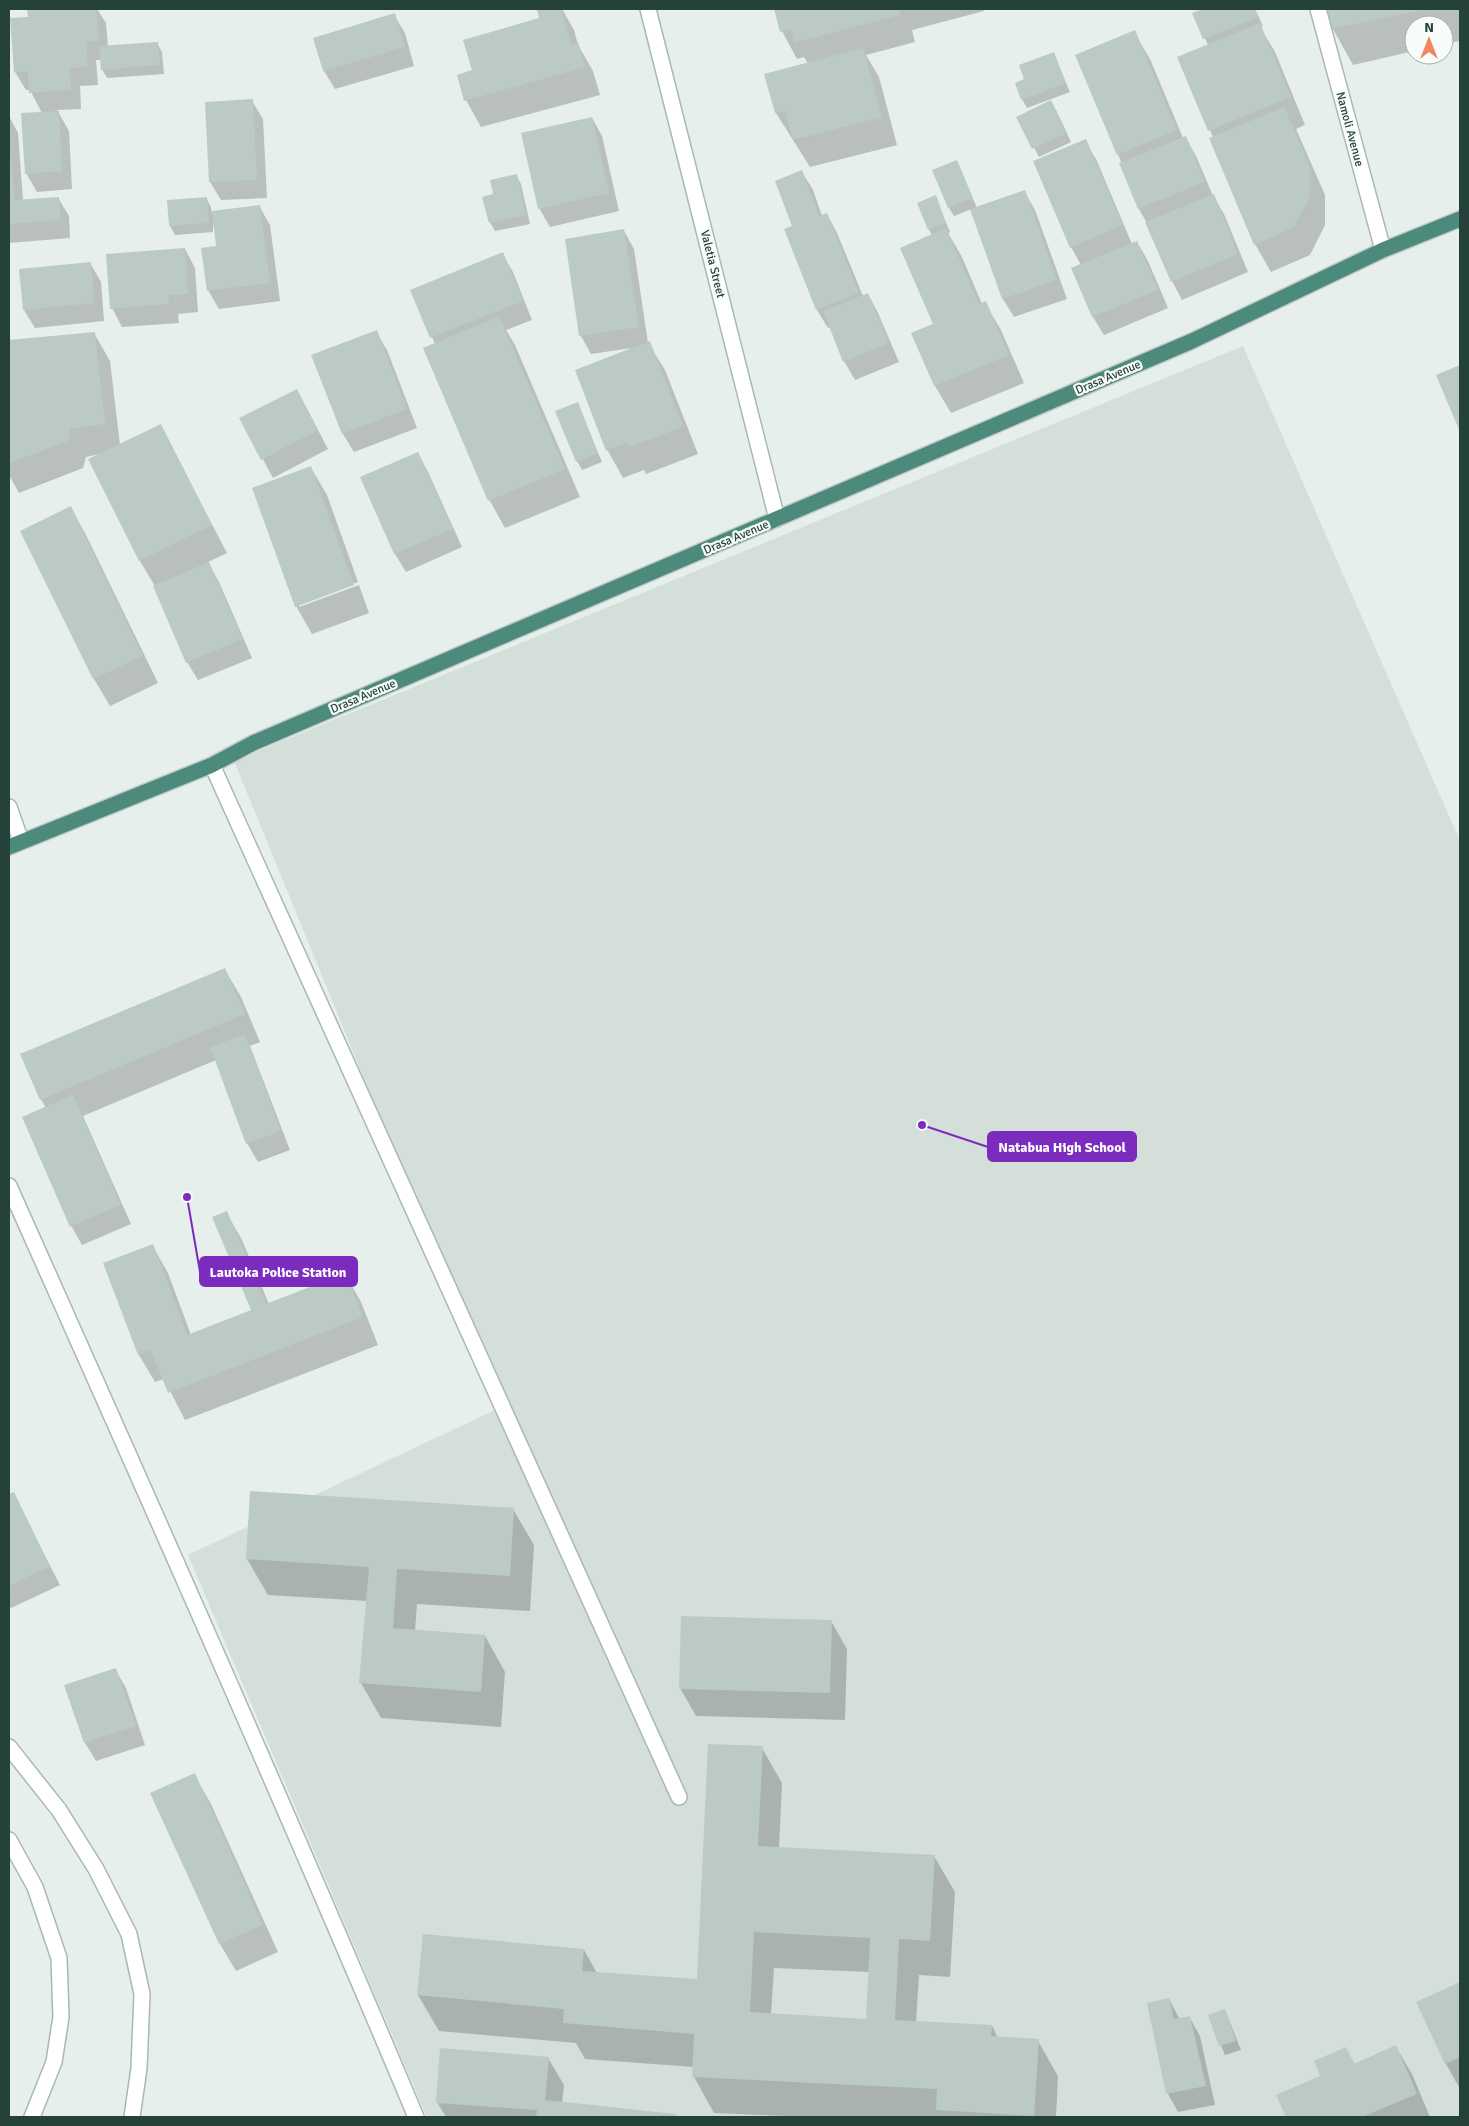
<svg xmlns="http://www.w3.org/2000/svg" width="1469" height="2126" font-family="Signika,sans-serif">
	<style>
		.built { fill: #d4dfda }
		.shadow { fill: #0003; fill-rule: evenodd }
		.building { fill: #bbcac4; fill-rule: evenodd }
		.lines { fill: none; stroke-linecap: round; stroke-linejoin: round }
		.minor-casing { stroke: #a8b8b2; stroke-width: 18 }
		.tertiary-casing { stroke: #a8b8b2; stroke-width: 18 }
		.secondary-casing { stroke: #a4bbb3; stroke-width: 18 }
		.trunk-casing { stroke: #c2cac8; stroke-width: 18 }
		.minor { stroke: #fff; stroke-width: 15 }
		.tertiary { stroke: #fff; stroke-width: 15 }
		.secondary { stroke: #fff; stroke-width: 15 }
		.trunk { stroke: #4c8a7c; stroke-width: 15 }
		.labels { text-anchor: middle; stroke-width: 4.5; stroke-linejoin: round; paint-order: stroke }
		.street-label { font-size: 12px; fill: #24423a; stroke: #f7fbf9 }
		.leader { fill: none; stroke: #7b2cbf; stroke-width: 2 }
		.callout-dot { fill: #7b2cbf; stroke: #f7fbf9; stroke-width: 2 }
		.callout { fill: #7b2cbf; stroke: #7b2cbf; stroke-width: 2 }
		.callout-label { font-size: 14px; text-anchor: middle; font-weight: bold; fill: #fff }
	</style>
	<rect width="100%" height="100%" fill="#e6efeb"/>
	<polygon class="built" points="1243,346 1460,841 1460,2117 427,2117 188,1555 499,1408 234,761"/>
	<g class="shadow">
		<polygon points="29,9 97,9 106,23 108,47 157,43 162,52 164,74 107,78 102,69 101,60 96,60 98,85 80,86 81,109 57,110 69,131 72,189 37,192 26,173 42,113 30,90 26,90 15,72 12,20 29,18"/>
		<polygon points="538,9 562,9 574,30 578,45 593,71 600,95 481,127 466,100 541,19"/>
		<polygon points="775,9 983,9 984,11 912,30 915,42 866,55 879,77 897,145 810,167 776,113 766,74 808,64 804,57 797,59 782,31"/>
		<polygon points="1207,9 1255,9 1263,26 1260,27 1275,52 1305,125 1296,129 1325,195 1325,225 1310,255 1271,272 1255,244 1213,137 1178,58 1208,45 1194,14"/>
		<polygon points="1327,9 1460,9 1460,41 1444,44 1444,25 1414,25 1414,51 1353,65 1333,29"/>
		<polygon points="394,15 405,33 414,66 335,89 324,71"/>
		<polygon points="1134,32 1150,59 1183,138 1185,137 1196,156 1213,196 1224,214 1248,272 1182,300 1172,281 1147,223 1139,209 1118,154"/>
		<polygon points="1053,53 1070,92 1027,108 1022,99 1026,80"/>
		<polygon points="252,101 263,119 267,198 221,200 210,182"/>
		<polygon points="1056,110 1071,142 1039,157 1018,117"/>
		<polygon points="9,116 18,133 23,200 58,198 69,216 70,238 9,243"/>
		<polygon points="592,118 602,136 619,211 550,227 539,208"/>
		<polygon points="1085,141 1096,159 1132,244 1137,242 1148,261 1168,308 1104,335 1093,317 1073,268 1081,265 1071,247"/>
		<polygon points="961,171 977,208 1024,191 1035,210 1067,299 1014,317 1003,299 972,209 954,216 949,208"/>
		<polygon points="802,172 813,190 822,216 827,214 837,233 863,296 868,294 878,313 899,362 855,380 844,361 830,327 828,328 817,310 794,227"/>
		<polygon points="516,175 521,184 530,224 495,231 490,222 494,195"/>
		<polygon points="935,197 950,232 948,233 962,257 982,304 985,303 1001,330 1024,383 951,413 935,386 912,333 934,324 932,235 929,229"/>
		<polygon points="206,198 211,207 212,213 259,206 270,225 280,301 219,309 208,290 218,247 215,226 213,226 213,232 175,235 170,226"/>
		<polygon points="624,231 634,249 648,343 665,370 698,454 646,474 644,470 623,478 608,451 577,370 632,348 591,354 581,336 566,240"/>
		<polygon points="185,249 195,268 198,312 178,314 179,323 122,327 112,308"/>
		<polygon points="502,254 513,272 532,320 506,330 515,345 580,497 505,528 490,501 425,349 435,344 411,290"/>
		<polygon points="90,263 101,282 104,321 35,328 24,310"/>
		<polygon points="376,332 387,350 417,428 354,452 343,434 313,356"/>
		<polygon points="94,333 110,361 120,445 160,425 227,553 208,562 219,582 252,658 198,680 187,662 156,588 140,561 89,460 99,454 86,457 83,468 19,493 9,475 9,341"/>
		<polygon points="1460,366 1460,429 1438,376"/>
		<polygon points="577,403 602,462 582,470 577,461"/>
		<polygon points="307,409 328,449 273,478 241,419"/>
		<polygon points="418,453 428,472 462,547 406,572 395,554 362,478"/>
		<polygon points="311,468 327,495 358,582 299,604 299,607 359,585 369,613 312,634 296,606"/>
		<polygon points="71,508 86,535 158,683 110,706 94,679"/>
		<polygon points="225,970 241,997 260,1042 250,1046 290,1150 258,1162 247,1143 216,1060 83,1116 131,1224 82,1245 72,1227 24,1118 46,1108 41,1099"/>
		<polygon points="226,1212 242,1240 269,1304 345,1274 361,1302 378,1345 185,1420 164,1379 155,1382 139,1355 105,1264 152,1245 168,1273 191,1335 252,1311"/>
		<polygon points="13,1494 60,1585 11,1608 9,1605 9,1496"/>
		<polygon points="513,1509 534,1545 530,1611 417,1604 415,1631 485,1636 505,1672 501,1727 381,1718 361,1683 367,1601 268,1595 247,1559"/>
		<polygon points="831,1621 847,1649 845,1720 696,1716 680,1688"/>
		<polygon points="115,1669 126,1688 145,1745 96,1761 85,1743 66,1686"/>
		<path d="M762,1748L782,1783L779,1848L934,1856L955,1892L950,1977L919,1975L916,2023L992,2026L998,2038L1038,2041L1058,2076L1056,2117H808L714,2113L694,2077V2067L585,2059L576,2043L439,2031L418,1995L584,1950L597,1973L699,1980ZM774,1968L870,1972L868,2020L771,2015Z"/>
		<polygon points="194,1775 210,1802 278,1952 236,1971 220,1944 151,1794"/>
		<polygon points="1460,1983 1460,2089 1446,2064 1418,2003"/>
		<polygon points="1169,1999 1180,2020 1190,2018 1200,2036 1215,2105 1178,2112 1168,2094 1149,2004"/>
		<polygon points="1225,2010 1241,2050 1225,2055 1209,2016"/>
		<polygon points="1396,2047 1412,2074 1430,2117 1287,2117 1278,2096 1322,2077 1346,2049 1355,2065"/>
		<polygon points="548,2058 564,2085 562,2103 676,2115 677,2117 446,2117 437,2102"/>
	</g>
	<g class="building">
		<polygon points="27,9 96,9 99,41 86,42 88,67 70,68 71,90 29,93 28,71 14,72 10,18 28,17"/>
		<polygon points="537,9 561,9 571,44 578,42 585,67 464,101 457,75 472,70 463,40 539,18"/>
		<polygon points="774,9 899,9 900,15 794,43 791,29 780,32"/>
		<polygon points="1203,9 1255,9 1259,17 1203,39 1192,13"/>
		<polygon points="1326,9 1421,9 1421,10 1332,29"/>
		<polygon points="395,13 405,47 323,71 313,38"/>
		<polygon points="1260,23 1291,97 1208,131 1177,57"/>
		<polygon points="1135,30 1177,130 1117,155 1075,55"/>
		<polygon points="158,42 160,65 101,70 99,46"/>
		<polygon points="863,48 882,117 793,140 785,111 775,113 764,74"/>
		<polygon points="1054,52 1066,83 1021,100 1015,83 1024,79 1019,65"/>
		<polygon points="253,99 257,180 209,182 205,102"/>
		<polygon points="1051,100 1067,133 1032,149 1016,117"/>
		<polygon points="1284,107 1310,166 1310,197 1294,227 1254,245 1209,138"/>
		<polygon points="59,111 62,171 25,174 21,113"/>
		<polygon points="592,117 609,193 538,209 521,133"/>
		<polygon points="1186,136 1205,182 1138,209 1119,163"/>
		<polygon points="9,139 15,200 59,197 61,220 9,224"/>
		<polygon points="1086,139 1123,225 1070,248 1033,161"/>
		<polygon points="957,160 973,198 948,208 932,170"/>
		<polygon points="802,170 819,216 827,213 859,293 816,310 784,229 792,226 775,181"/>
		<polygon points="517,174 526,215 489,223 482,197 493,194 490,180"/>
		<polygon points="1025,190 1057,280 1002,299 970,209"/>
		<polygon points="1214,194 1238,254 1171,282 1145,222"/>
		<polygon points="936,195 946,223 928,230 917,203"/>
		<polygon points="207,197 209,223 169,226 167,200"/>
		<polygon points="260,205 270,283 207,291 201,248 216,246 212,211"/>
		<polygon points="946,228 979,304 986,301 1009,355 934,386 911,333 933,324 900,248"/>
		<polygon points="624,229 639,327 579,336 565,239"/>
		<polygon points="1137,241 1158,290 1092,317 1071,268"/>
		<polygon points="185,248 188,294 168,295 169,304 110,309 106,254"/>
		<polygon points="503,252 523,301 430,338 410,290"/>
		<polygon points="91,262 94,303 23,310 19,269"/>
		<polygon points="868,293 889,343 843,362 823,311"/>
		<polygon points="499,316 565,469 488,501 423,348"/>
		<polygon points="377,330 407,409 342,434 311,355"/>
		<polygon points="95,332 105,424 70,429 68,441 9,463 9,340"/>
		<polygon points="650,341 683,427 629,447 627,443 606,451 575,370"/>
		<polygon points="1460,365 1460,432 1436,375"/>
		<polygon points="297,389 318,430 261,460 239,418"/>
		<polygon points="578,402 598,453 576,462 555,411"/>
		<polygon points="161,424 212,525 139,561 88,459"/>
		<polygon points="418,452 453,529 394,554 360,477"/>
		<polygon points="311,466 354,585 295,607 252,488"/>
		<polygon points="71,506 143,656 93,679 20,531"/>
		<polygon points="209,562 243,639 186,663 153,586"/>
		<polygon points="225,968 245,1014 40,1100 20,1054"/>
		<polygon points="245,1034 281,1131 246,1144 210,1047"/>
		<polygon points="73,1095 121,1205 70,1227 22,1117"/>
		<polygon points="227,1211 266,1304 346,1273 363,1317 168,1393 151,1350 138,1355 103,1263 153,1244 187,1335 251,1310 212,1217"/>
		<polygon points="250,1491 514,1508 510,1576 397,1569 393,1628 485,1635 481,1692 359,1683 369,1567 246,1559"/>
		<polygon points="14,1492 50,1566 9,1586 9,1494"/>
		<polygon points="681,1616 832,1620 830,1693 679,1689"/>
		<polygon points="116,1668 136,1726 84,1743 64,1685"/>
		<path d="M708,1744L763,1746L758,1846L935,1855L930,1941L899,1939L895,2020L992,2025L991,2036L1039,2039L1034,2116L936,2110L937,2089L692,2077L694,2034L563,2023L564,2009L417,1995L423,1934L584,1949L582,1971L697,1979ZM754,1932L870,1938L866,2019L750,2012Z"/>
		<polygon points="195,1773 263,1925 219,1944 150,1793"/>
		<polygon points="1460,1982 1460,2057 1445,2064 1416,2002"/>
		<polygon points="1169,1998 1174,2019 1190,2016 1206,2086 1166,2094 1147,2003"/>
		<polygon points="1225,2009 1236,2041 1219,2046 1208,2015"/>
		<polygon points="1396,2045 1417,2094 1362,2117 1286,2117 1276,2095 1320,2076 1314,2061 1346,2047 1354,2064"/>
		<polygon points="440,2048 549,2057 545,2100 676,2114 676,2117 536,2117 537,2110 436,2103"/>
	</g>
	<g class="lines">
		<defs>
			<g id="minor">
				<polyline points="648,9 777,519"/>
				<polyline points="212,765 679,1797"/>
				<path d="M9,1186C147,1495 285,1805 416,2117"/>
				<polyline points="9,1747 59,1810 96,1869 129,1934 142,1994 139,2068 132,2117"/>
				<polyline points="9,1840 35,1887 59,1958 61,2017 54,2062 32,2117"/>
			</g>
			<polyline id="tertiary" points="1318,9 1383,250"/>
			<polyline id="secondary" points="9,807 21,841"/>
			<polyline id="trunk" points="9,847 212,765 253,743 1192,341 1383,250 1460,219"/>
		</defs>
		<use href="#minor" class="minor-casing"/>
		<use href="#tertiary" class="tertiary-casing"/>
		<use href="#secondary" class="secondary-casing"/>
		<use href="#trunk" class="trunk-casing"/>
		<use href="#minor" class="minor"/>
		<use href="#tertiary" class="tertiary"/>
		<use href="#secondary" class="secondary"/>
		<use href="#trunk" class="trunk"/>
	</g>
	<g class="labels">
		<g class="street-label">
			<text transform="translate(1350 129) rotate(75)" y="4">Namoli Avenue</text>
			<text transform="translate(713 264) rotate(76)" y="4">Valetia Street</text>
			<text transform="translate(1108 377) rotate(-23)" y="4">Drasa Avenue</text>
			<text transform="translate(736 537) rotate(-23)" y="4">Drasa Avenue</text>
			<text transform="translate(363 696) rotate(-23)" y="4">Drasa Avenue</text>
		</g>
	</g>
	<path class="leader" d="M922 1125L988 1147M187 1197L200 1272"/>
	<g class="callout-dot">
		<circle cx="922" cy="1125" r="5"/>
		<circle cx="187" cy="1197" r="5"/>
	</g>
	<g class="callout">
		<rect x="988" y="1132" width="148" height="29" rx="5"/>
		<rect x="200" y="1257" width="157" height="29" rx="5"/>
	</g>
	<g class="callout-label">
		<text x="1062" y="1152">Natabua High School</text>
		<text x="278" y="1277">Lautoka Police Station</text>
	</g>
	<rect width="1469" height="2126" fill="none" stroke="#24423a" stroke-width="20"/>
	<g transform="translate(1429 40)"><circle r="24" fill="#f7fbf9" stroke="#a3b1ad"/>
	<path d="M0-4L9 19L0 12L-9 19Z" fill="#f4845f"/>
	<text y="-8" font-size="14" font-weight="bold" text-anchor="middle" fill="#24423a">N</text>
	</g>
</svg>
